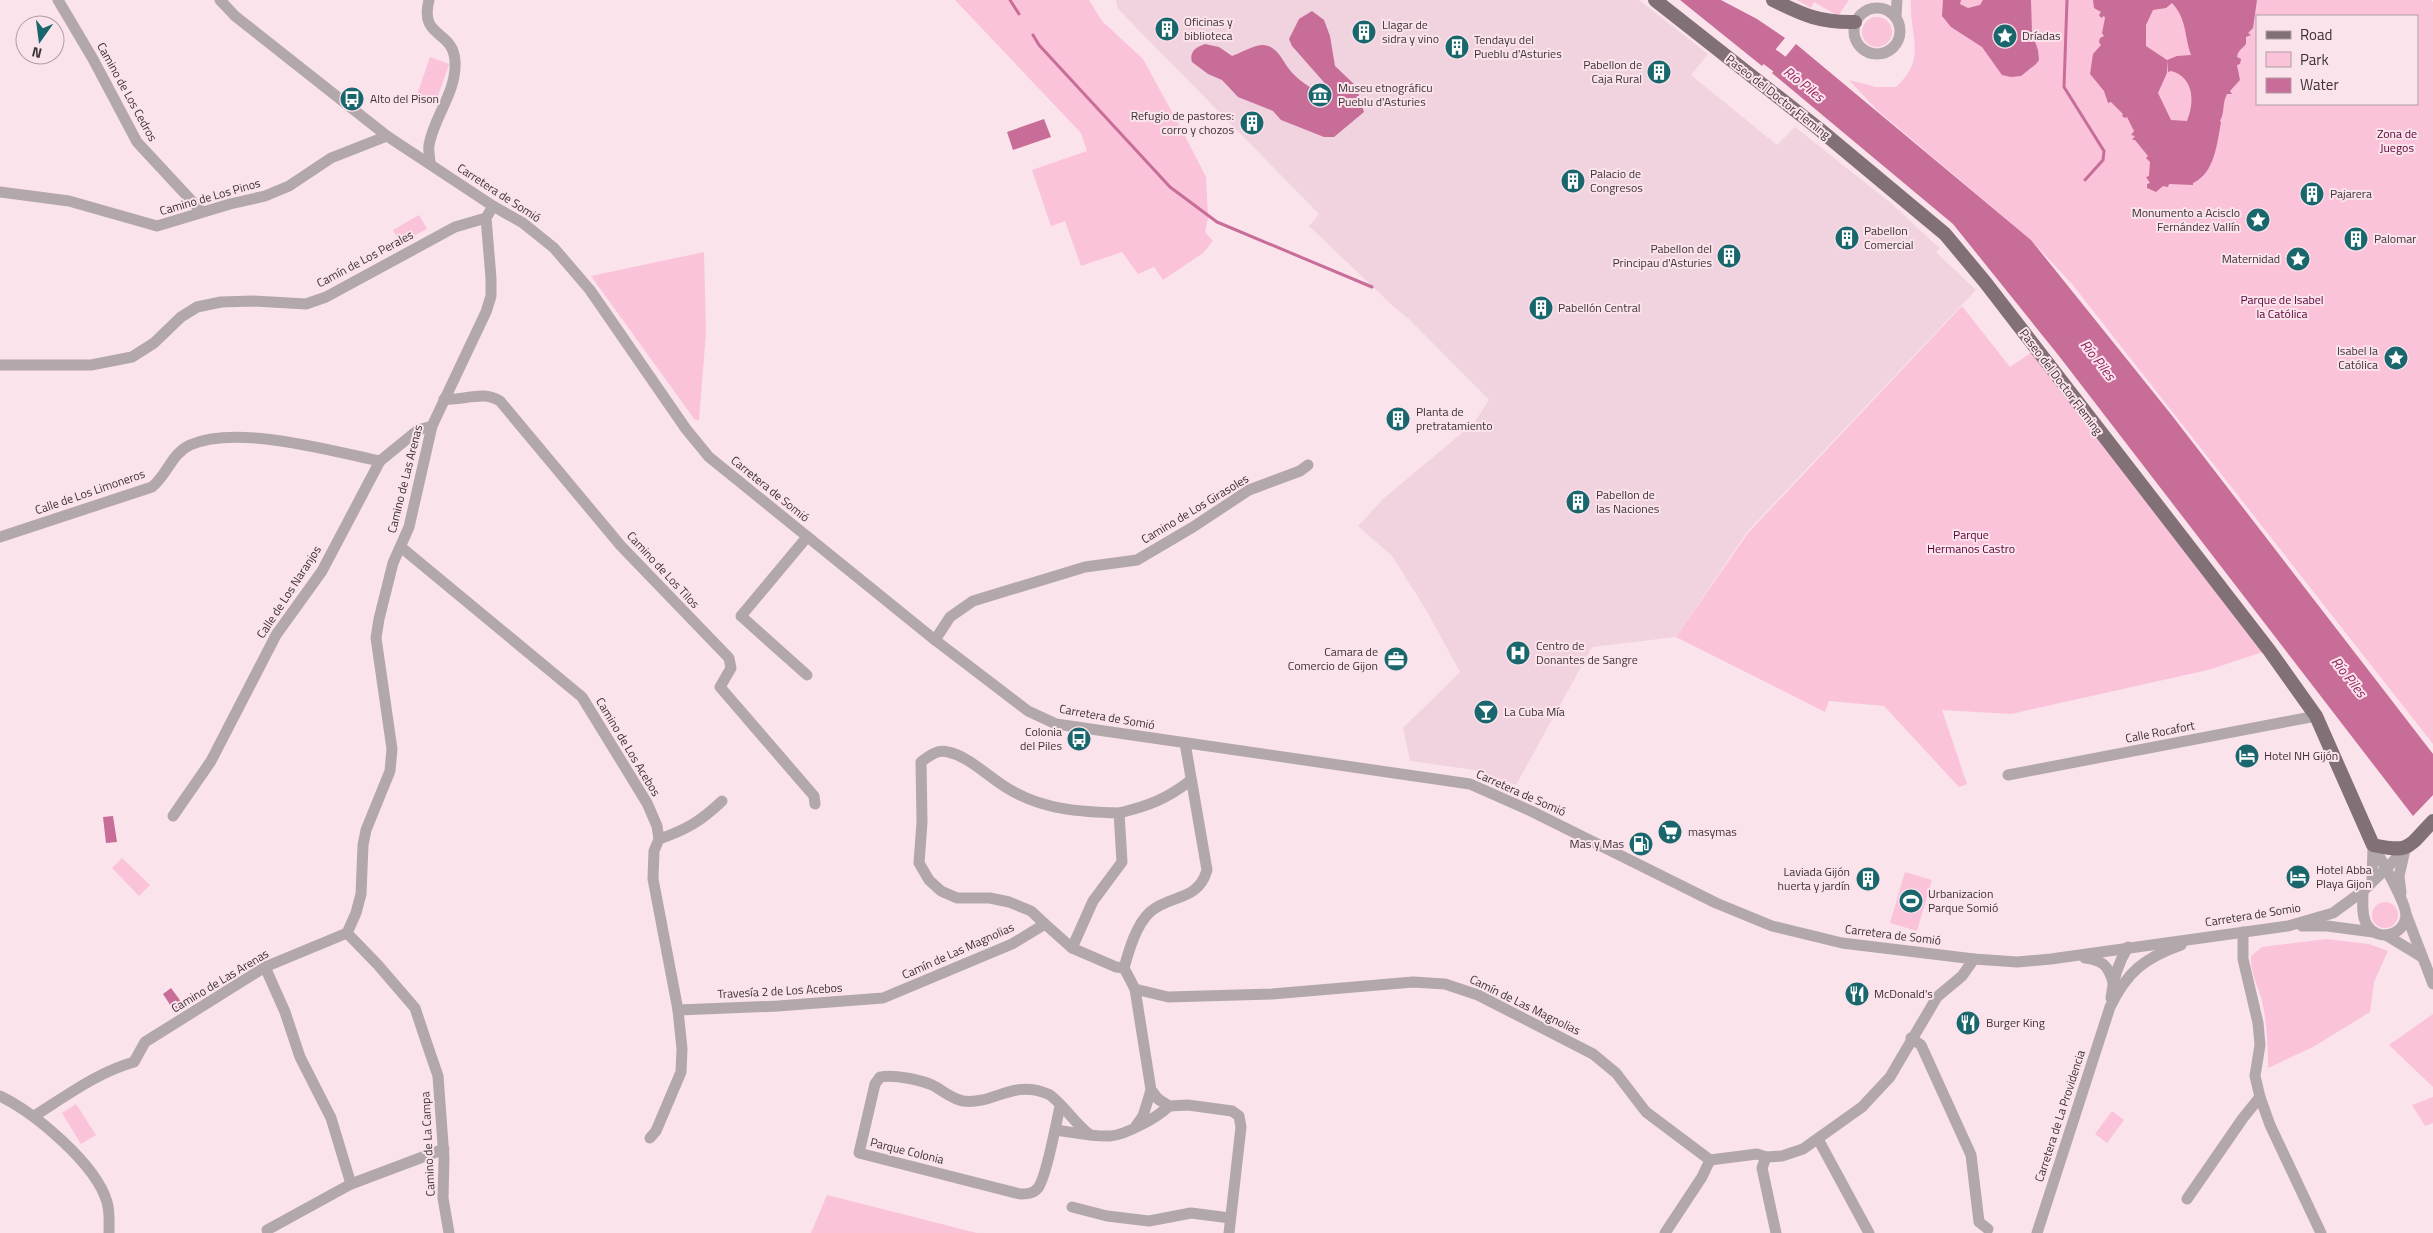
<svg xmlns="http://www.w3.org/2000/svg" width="2433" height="1233" font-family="'Titillium Web',sans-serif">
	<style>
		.built { fill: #f1d3df }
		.green { fill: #fac3da; fill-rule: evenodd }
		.water { fill: #c86d98; fill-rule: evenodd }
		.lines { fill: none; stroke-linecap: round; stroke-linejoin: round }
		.stream { stroke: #c86d98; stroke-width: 3 }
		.river { stroke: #c86d98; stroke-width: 19 }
		.minor { stroke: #b2a8ac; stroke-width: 11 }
		.major { stroke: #827077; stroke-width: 14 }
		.labels { text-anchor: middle; stroke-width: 4; stroke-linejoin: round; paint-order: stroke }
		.poi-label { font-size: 12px; fill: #3d3337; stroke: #fbe3ec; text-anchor: start }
		.street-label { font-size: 12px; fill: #3d3337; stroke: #fbe3ec }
		.park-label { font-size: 12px; fill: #580135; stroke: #fbe3ec }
		.water-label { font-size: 14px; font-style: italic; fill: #90225e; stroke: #fbe3ec }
	</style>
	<rect width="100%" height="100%" fill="#fbe3ec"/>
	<polygon class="built" points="1116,0 1639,0 1708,54 1691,75 1777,145 1795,127 1892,204 1934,243 1940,248 1936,252 1976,290 1747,532 1676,637 1592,647 1516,785 1475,770 1410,761 1403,728 1460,672 1425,608 1392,556 1358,526 1383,499 1474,423 1489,400 1409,319 1394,307 1309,226 1319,214 1118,9"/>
	<g class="green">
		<polygon points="955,0 1089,0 1102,21 1143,59 1184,134 1206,177 1208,218 1205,232 1213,241 1203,253 1163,280 1154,267 1138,274 1122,252 1081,266 1065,221 1051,226 1032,170 1087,151 1081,133"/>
		<polygon points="1797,0 1849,0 1838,16 1814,2 1811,8"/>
		<path d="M1911,0H2431L2433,2V744L2072,284L2031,240L1877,110L1849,80L1876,87H1896C1928,57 1909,38 1911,0ZM2257,16H2417V104H2257Z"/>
		<circle cx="1877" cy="32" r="15"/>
		<polygon points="430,57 449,64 435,105 416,98"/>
		<polygon points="419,215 427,229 400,243 393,230"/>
		<polygon points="704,252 706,333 699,420 695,420 591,276"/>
		<polygon points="1962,306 2010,367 2036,349 2269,650 2208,670 2011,714 1942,710 1967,784 1959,787 1884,706 1829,701 1825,712 1676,637 1748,533"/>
		<polygon points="122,858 150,885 139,896 112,868"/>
		<polygon points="1905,872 1932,880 1917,931 1890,923"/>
		<circle cx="2385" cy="915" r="13"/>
		<path d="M2326,939L2369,944L2388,951L2374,982L2370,1012L2313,1047L2268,1068C2268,1045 2267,1023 2262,1001C2258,985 2250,972 2251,956L2262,947Z"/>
		<polygon points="2433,1014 2433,1087 2389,1045"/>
		<polygon points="2433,1097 2433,1123 2425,1126 2412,1105"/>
		<polygon points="76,1104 96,1135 81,1144 62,1113"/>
		<polygon points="2112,1111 2124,1120 2107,1143 2095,1134"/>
		<polygon points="827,1195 977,1233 811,1233"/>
	</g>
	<g class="water">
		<polygon points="1680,0 1721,0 1757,19 1785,38 1762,66"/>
		<polygon points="1943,0 1961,0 1960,4 1968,8 1980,5 1983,0 2031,0 2032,33 2038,50 2039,60 2036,64 2021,76 2011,77 2002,75 1982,47 1951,27 1942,16"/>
		<path d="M2093,0H2257L2253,28L2248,33L2251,35L2246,37V44C2242,49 2238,50 2237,57L2241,59L2240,64L2237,65L2240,80L2230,91L2232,94H2227C2222,103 2225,112 2220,121L2221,122C2217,143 2215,173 2193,183V185L2169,184L2168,187L2163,186L2156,192L2147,188V184L2150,183L2146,177L2149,176L2150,162L2146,158L2148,156L2135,140H2132L2135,136L2131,135L2134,131L2127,117L2125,118L2122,116L2123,114L2111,102L2108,103L2104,91L2090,74L2093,54L2101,45L2099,42L2100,38L2104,36L2102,33L2105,18L2104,16L2101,18L2099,15L2101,12L2094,8ZM2172,3C2187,19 2184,35 2191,55L2177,56L2167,60L2146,46V25L2153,10L2166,8ZM2167,60L2168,72L2171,71C2194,77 2195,102 2187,121L2171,120L2158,93L2167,73Z"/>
		<path d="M1312,11L1324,20L1330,36L1335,66L1356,86L1364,112L1334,137H1324L1281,120L1273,111L1238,97L1222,80L1208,74L1192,62C1189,52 1196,47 1205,44L1219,47L1232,56C1240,53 1256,44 1264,45C1278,47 1282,60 1289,69C1298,81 1311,87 1323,96L1327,97L1330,93L1329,88L1292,46L1289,39L1299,19Z"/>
		<polygon points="1796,44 2031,240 2170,413 2433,754 2433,795 2413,816 2059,356 1953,224 1772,73"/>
		<polygon points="1044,119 1051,137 1013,150 1007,132"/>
		<polygon points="113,816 117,842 106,843 103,817"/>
		<polygon points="171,988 185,1007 176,1014 163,994"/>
	</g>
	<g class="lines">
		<g class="stream">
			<polyline points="1010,0 1019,14"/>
			<polyline points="2067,0 2064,87 2104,151 2103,160 2085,180"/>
			<polyline points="1033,35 1039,45 1170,187 1217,222 1372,287"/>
		</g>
		<polyline class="river" points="1749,41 1799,79"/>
		<g class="minor">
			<polyline points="58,0 93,59 137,142 202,212"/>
			<polyline points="220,0 235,16 387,136 493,206 523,223 554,248 590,290 686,429 709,457 935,640 1028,711 1056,724 1470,784 1531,811 1716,903 1772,926 1842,943 1974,959 2017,962 2051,959 2288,926 2333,913 2363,891 2406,849"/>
			<path d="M429,0C419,39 453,29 455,61C457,92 434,116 429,145C428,151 430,158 430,164"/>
			<circle cx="1877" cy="31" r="23"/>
			<polyline points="1896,17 1897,0"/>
			<polyline points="0,192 69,201 157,226 230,204 265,196 289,186 331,158 387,136"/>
			<polyline points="0,365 91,365 132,357 154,343 181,317 197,307 221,302 253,301 306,304 326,297 455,227 486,218"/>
			<path d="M444,399C463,401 483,390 500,401L621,546L729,658L731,668L720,687L814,796L815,804"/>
			<path d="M0,537L152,487C167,475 172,453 190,445C237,424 331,451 380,461"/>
			<polyline points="807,537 741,616 807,675"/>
			<polyline points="402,548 582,697 647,803 657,826 659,839 654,851 653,879 678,1010 682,1049 681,1072 656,1131 650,1138"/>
			<polyline points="935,640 950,617 973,601 1085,567 1137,560 1193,527 1249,490 1300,471 1308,465"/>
			<polyline points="2008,775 2316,716"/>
			<path d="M1119,813C1148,806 1167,799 1191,780"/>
			<polyline points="173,816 211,761 276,635 322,571 380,461 418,430 432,426"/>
			<path d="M659,839C686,830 701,821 722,801"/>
			<polyline points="2372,882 2373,847"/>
			<path d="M2363,891C2363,901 2361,916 2367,925C2377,942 2405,936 2406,915C2406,902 2380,858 2373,845"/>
			<polyline points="2401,893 2399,876 2405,850"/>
			<polyline points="2406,914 2433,984"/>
			<path d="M1045,924L1031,911L1009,902L990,898H957L941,891L929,880L919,863L922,822L921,762C929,756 937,749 948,752C970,756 993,782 1014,792C1047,810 1082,812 1119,813L1122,862L1093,901L1072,948"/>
			<polyline points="2302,926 2327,926 2373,932"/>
			<polyline points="2243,932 2243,959 2258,1023 2260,1045 2255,1076 2260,1097 2270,1125 2321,1233"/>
			<polyline points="347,933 378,965 415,1008 426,1041 438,1076 444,1158 443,1198 449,1233"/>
			<polyline points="2386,935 2422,957"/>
			<path d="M2085,958C2102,960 2108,965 2113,982"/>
			<polyline points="265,967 285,1012 300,1057 331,1118 351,1184 267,1230"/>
			<path d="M1124,968C1129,950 1136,925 1150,912C1170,894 1198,902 1207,870L1185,743"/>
			<polyline points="1135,989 1151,1090 1158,1099 1169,1106 1188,1105 1232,1111 1239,1116 1241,1127 1229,1233"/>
			<path d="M2111,998C2113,979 2118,963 2128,947"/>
			<polyline points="678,1010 778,1006 883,998 1012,944 1045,924 1072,948 1116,967 1124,968 1135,989 1168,997 1272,994 1413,982 1445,984 1478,995 1593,1054 1616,1073 1646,1112 1710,1160 1757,1154 1766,1157 1782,1156 1803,1149 1862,1107 1890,1077 1937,997 1962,976 1974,959"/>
			<polyline points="1911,1038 1921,1045 1971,1155 1979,1222 1988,1229"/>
			<path d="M0,1096C35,1113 96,1164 107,1202C110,1212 109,1223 109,1233"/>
			<path d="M34,1116C66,1096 98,1072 134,1062L145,1042L265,967L347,933L356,913L361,894L363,845L366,830L390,771L392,749L376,638L379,619L393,563L409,527L432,426L486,312L491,296V278L486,218L493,206"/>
			<polyline points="1136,1126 1143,1116 1151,1090"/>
			<polyline points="1055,1130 1060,1106"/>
			<path d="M1089,1134C1076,1125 1059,1099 1048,1094C1012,1079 994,1105 963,1101C953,1099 944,1092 936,1087C924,1080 893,1074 880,1077L875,1084L859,1153L1020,1194C1026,1194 1033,1194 1038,1188C1045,1179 1052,1143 1055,1130C1073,1132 1092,1137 1110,1136C1126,1135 1158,1117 1169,1106"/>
			<polyline points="1818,1139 1869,1233"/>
			<polyline points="1766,1157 1762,1168 1776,1233"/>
			<polyline points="351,1184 444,1149"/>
			<polyline points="2187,1199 2243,1118 2260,1097"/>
			<polyline points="1072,1207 1107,1216 1149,1221 1191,1213 1230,1218"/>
			<polyline points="1665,1233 1702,1177 1710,1160"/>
			<path d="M2037,1233L2110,1007C2127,972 2144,958 2181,945"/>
		</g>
		<g class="major">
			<path d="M1655,0L1819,129L1945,234L1985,282L2269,650L2316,716L2373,845C2411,853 2407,848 2433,821"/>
			<path d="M1773,0C1803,15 1821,23 1855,22"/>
		</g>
	</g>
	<defs>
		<symbol id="building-disc" viewBox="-11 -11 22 22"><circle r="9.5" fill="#19676c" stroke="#fbe3ec"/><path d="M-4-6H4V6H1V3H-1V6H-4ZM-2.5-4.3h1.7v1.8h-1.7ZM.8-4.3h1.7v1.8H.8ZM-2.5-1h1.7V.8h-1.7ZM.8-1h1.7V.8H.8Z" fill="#fff"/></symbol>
		<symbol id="sight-disc" viewBox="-11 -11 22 22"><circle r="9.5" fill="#19676c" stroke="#fbe3ec"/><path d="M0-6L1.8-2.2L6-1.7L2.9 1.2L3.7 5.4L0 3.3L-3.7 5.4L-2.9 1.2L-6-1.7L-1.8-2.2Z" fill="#fff"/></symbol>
		<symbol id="museum-disc" viewBox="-11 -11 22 22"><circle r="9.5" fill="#19676c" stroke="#fbe3ec"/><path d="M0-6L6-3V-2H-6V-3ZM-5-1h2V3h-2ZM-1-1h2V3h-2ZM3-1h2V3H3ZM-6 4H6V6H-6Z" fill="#fff"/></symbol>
		<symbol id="bus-disc" viewBox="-11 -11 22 22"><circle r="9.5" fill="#19676c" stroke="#fbe3ec"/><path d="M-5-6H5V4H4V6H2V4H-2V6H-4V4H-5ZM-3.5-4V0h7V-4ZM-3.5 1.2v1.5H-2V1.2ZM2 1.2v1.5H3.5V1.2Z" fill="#fff"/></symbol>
		<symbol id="hospital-disc" viewBox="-11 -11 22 22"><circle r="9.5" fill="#19676c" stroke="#fbe3ec"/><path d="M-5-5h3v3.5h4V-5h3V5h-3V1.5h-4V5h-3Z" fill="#fff"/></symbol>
		<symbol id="office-disc" viewBox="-11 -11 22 22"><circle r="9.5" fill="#19676c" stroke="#fbe3ec"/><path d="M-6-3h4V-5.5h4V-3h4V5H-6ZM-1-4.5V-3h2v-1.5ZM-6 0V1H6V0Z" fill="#fff"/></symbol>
		<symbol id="bar-disc" viewBox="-11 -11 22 22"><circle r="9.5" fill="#19676c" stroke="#fbe3ec"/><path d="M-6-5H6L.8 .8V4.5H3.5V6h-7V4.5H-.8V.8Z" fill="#fff"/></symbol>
		<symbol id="hotel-disc" viewBox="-11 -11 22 22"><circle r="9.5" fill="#19676c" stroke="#fbe3ec"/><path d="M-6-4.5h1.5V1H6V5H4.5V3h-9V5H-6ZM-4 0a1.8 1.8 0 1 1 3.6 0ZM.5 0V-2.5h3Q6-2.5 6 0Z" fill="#fff"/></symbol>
		<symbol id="supermarket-disc" viewBox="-11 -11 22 22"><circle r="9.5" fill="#19676c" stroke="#fbe3ec"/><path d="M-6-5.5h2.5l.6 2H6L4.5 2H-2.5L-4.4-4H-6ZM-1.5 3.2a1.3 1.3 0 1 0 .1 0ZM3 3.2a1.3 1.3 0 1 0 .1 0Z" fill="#fff"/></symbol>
		<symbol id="fuel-disc" viewBox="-11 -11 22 22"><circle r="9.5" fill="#19676c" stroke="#fbe3ec"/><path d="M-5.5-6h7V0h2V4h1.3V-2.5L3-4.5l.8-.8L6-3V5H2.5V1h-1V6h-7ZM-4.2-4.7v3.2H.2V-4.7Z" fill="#fff"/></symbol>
		<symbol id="stadium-disc" viewBox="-11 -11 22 22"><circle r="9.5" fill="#19676c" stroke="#fbe3ec"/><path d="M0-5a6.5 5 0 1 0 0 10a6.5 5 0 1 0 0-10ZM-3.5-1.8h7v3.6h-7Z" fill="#fff"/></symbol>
		<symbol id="restaurant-disc" viewBox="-11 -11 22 22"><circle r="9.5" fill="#19676c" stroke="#fbe3ec"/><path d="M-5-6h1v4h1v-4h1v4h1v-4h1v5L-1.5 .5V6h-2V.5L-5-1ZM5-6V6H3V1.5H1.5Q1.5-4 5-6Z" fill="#fff"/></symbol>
	</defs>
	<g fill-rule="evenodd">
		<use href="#building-disc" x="1153" y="15" width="28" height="28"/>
		<use href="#building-disc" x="1350" y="18" width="28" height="28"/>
		<use href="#sight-disc" x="1991" y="22" width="28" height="28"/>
		<use href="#building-disc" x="1443" y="33" width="28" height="28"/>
		<use href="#building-disc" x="1645" y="58" width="28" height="28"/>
		<use href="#museum-disc" x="1306" y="81" width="28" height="28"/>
		<use href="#bus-disc" x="338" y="85" width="28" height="28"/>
		<use href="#building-disc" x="1238" y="109" width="28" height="28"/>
		<use href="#building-disc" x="1559" y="167" width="28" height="28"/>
		<use href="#building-disc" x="2298" y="180" width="28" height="28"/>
		<use href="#sight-disc" x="2244" y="206" width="28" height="28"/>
		<use href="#building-disc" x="1833" y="224" width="28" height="28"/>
		<use href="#building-disc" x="2342" y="225" width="28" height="28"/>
		<use href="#building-disc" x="1715" y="242" width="28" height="28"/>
		<use href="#sight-disc" x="2284" y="245" width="28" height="28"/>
		<use href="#building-disc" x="1527" y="294" width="28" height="28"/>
		<use href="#sight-disc" x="2382" y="344" width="28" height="28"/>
		<use href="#building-disc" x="1384" y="405" width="28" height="28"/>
		<use href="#building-disc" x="1564" y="488" width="28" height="28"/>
		<use href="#hospital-disc" x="1504" y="639" width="28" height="28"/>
		<use href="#office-disc" x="1382" y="645" width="28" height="28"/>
		<use href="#bar-disc" x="1472" y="698" width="28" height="28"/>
		<use href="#bus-disc" x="1065" y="725" width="28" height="28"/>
		<use href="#hotel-disc" x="2233" y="742" width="28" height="28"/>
		<use href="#supermarket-disc" x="1656" y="818" width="28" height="28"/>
		<use href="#fuel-disc" x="1627" y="830" width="28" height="28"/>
		<use href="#hotel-disc" x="2284" y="863" width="28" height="28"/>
		<use href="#building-disc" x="1854" y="865" width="28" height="28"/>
		<use href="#stadium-disc" x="1897" y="887" width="28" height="28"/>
		<use href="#restaurant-disc" x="1843" y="980" width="28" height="28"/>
		<use href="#restaurant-disc" x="1954" y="1009" width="28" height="28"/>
	</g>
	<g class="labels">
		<g class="poi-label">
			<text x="1184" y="26">Oficinas y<tspan x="1184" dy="14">biblioteca</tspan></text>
			<text x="1382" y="29">Llagar de<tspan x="1382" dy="14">sidra y vino</tspan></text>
			<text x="2022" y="40">Dríadas</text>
			<text x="1474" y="44">Tendayu del<tspan x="1474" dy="14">Pueblu d'Asturies</tspan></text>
			<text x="1642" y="69" text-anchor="end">Pabellon de<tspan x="1642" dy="14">Caja Rural</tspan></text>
			<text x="1338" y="92">Museu etnográficu<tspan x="1338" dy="14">Pueblu d'Asturies</tspan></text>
			<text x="370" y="103">Alto del Pison</text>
			<text x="1234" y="120" text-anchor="end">Refugio de pastores:<tspan x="1234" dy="14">corro y chozos</tspan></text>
			<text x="1590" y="178">Palacio de<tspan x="1590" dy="14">Congresos</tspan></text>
			<text x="2330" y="198">Pajarera</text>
			<text x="2240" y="217" text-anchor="end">Monumento a Acisclo<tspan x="2240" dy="14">Fernández Vallín</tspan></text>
			<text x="1864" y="235">Pabellon<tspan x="1864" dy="14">Comercial</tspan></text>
			<text x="2374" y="243">Palomar</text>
			<text x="1712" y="253" text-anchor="end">Pabellon del<tspan x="1712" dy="14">Principau d'Asturies</tspan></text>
			<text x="2280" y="263" text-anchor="end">Maternidad</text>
			<text x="1558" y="312">Pabellón Central</text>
			<text x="2378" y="355" text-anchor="end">Isabel la<tspan x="2378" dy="14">Católica</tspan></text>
			<text x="1416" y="416">Planta de<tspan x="1416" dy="14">pretratamiento</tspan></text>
			<text x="1596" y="499">Pabellon de<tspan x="1596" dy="14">las Naciones</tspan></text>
			<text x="1536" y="650">Centro de<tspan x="1536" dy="14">Donantes de Sangre</tspan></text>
			<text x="1378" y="656" text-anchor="end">Camara de<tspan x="1378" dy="14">Comercio de Gijon</tspan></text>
			<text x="1504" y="716">La Cuba Mía</text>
			<text x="1062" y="736" text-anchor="end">Colonia<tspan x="1062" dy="14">del Piles</tspan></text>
			<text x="2264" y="760">Hotel NH Gijón</text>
			<text x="1688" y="836">masymas</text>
			<text x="1624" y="848" text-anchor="end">Mas y Mas</text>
			<text x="2316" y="874">Hotel Abba<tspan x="2316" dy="14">Playa Gijon</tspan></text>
			<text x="1850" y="876" text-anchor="end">Laviada Gijón<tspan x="1850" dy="14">huerta y jardín</tspan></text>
			<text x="1928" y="898">Urbanizacion<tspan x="1928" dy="14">Parque Somió</tspan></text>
			<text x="1874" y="998">McDonald's</text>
			<text x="1986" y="1027">Burger King</text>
		</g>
		<g class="street-label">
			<text transform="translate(127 92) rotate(61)" y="4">Camino de Los Cedros</text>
			<text transform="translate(1778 97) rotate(38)" y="4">Paseo del Doctor Fleming</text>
			<text transform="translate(499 193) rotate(33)" y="4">Carretera de Somió</text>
			<text transform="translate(210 197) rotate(-16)" y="4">Camino de Los Pinos</text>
			<text transform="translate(365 259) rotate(-28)" y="4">Camín de Los Perales</text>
			<text transform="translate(2061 382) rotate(53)" y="4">Paseo del Doctor Fleming</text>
			<text transform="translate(405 479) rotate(-76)" y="4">Camino de Las Arenas</text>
			<text transform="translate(770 489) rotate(39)" y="4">Carretera de Somió</text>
			<text transform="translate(90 492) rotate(-19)" y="4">Calle de Los Limoneros</text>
			<text transform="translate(1195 509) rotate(-31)" y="4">Camino de Los Girasoles</text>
			<text transform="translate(663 570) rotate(47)" y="4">Camino de Los Tilos</text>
			<text transform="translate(289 592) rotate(-57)" y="4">Calle de Los Naranjos</text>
			<text transform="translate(1107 717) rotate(10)" y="4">Carretera de Somió</text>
			<text transform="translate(2160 732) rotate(-11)" y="4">Calle Rocafort</text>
			<text transform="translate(628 747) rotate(59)" y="4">Camino de Los Acebos</text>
			<text transform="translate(1521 793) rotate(24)" y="4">Carretera de Somió</text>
			<text transform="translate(2253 915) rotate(-9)" y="4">Carretera de Somio</text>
			<text transform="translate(1893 935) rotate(7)" y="4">Carretera de Somió</text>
			<text transform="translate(958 951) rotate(-24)" y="4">Camín de Las Magnolias</text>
			<text transform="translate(220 981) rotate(-31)" y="4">Camino de Las Arenas</text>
			<text transform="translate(780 991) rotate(-3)" y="4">Travesía 2 de Los Acebos</text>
			<text transform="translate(1525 1005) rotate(26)" y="4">Camín de Las Magnolias</text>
			<text transform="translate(2060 1116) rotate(-72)" y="4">Carretera de La Providencia</text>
			<text transform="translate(428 1144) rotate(-93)" y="4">Camino de La Campa</text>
			<text transform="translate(907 1151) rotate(14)" y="4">Parque Colonia</text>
		</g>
		<g class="park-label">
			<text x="2397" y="138">Zona de<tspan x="2397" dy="14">Juegos</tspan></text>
			<text x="2282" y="304">Parque de Isabel<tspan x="2282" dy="14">la Católica</tspan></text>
			<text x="1971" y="539">Parque<tspan x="1971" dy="14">Hermanos Castro</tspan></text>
		</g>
		<g class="water-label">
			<text transform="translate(1804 84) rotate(38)" y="5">Río Piles</text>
			<text transform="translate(2098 360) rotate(52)" y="5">Río Piles</text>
			<text transform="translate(2349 677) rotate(52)" y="5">Río Piles</text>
		</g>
	</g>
	<rect x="2256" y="15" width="162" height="90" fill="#fbe3ec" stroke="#af9da4"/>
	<rect x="2266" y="31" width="25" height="8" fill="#827077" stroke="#af9da4"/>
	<text x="2300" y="40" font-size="15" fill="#3d3337">Road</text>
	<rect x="2266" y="52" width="25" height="15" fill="#fac3da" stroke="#af9da4"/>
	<text x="2300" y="65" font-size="15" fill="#3d3337">Park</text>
	<rect x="2266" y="78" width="25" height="15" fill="#c86d98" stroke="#af9da4"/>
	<text x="2300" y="90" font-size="15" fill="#3d3337">Water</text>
	<g transform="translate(40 40) rotate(194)"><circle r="24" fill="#fbe3ec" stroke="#af9da4"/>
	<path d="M0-4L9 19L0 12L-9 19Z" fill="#19676c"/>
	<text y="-8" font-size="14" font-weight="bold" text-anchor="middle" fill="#3d3337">N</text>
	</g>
</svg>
